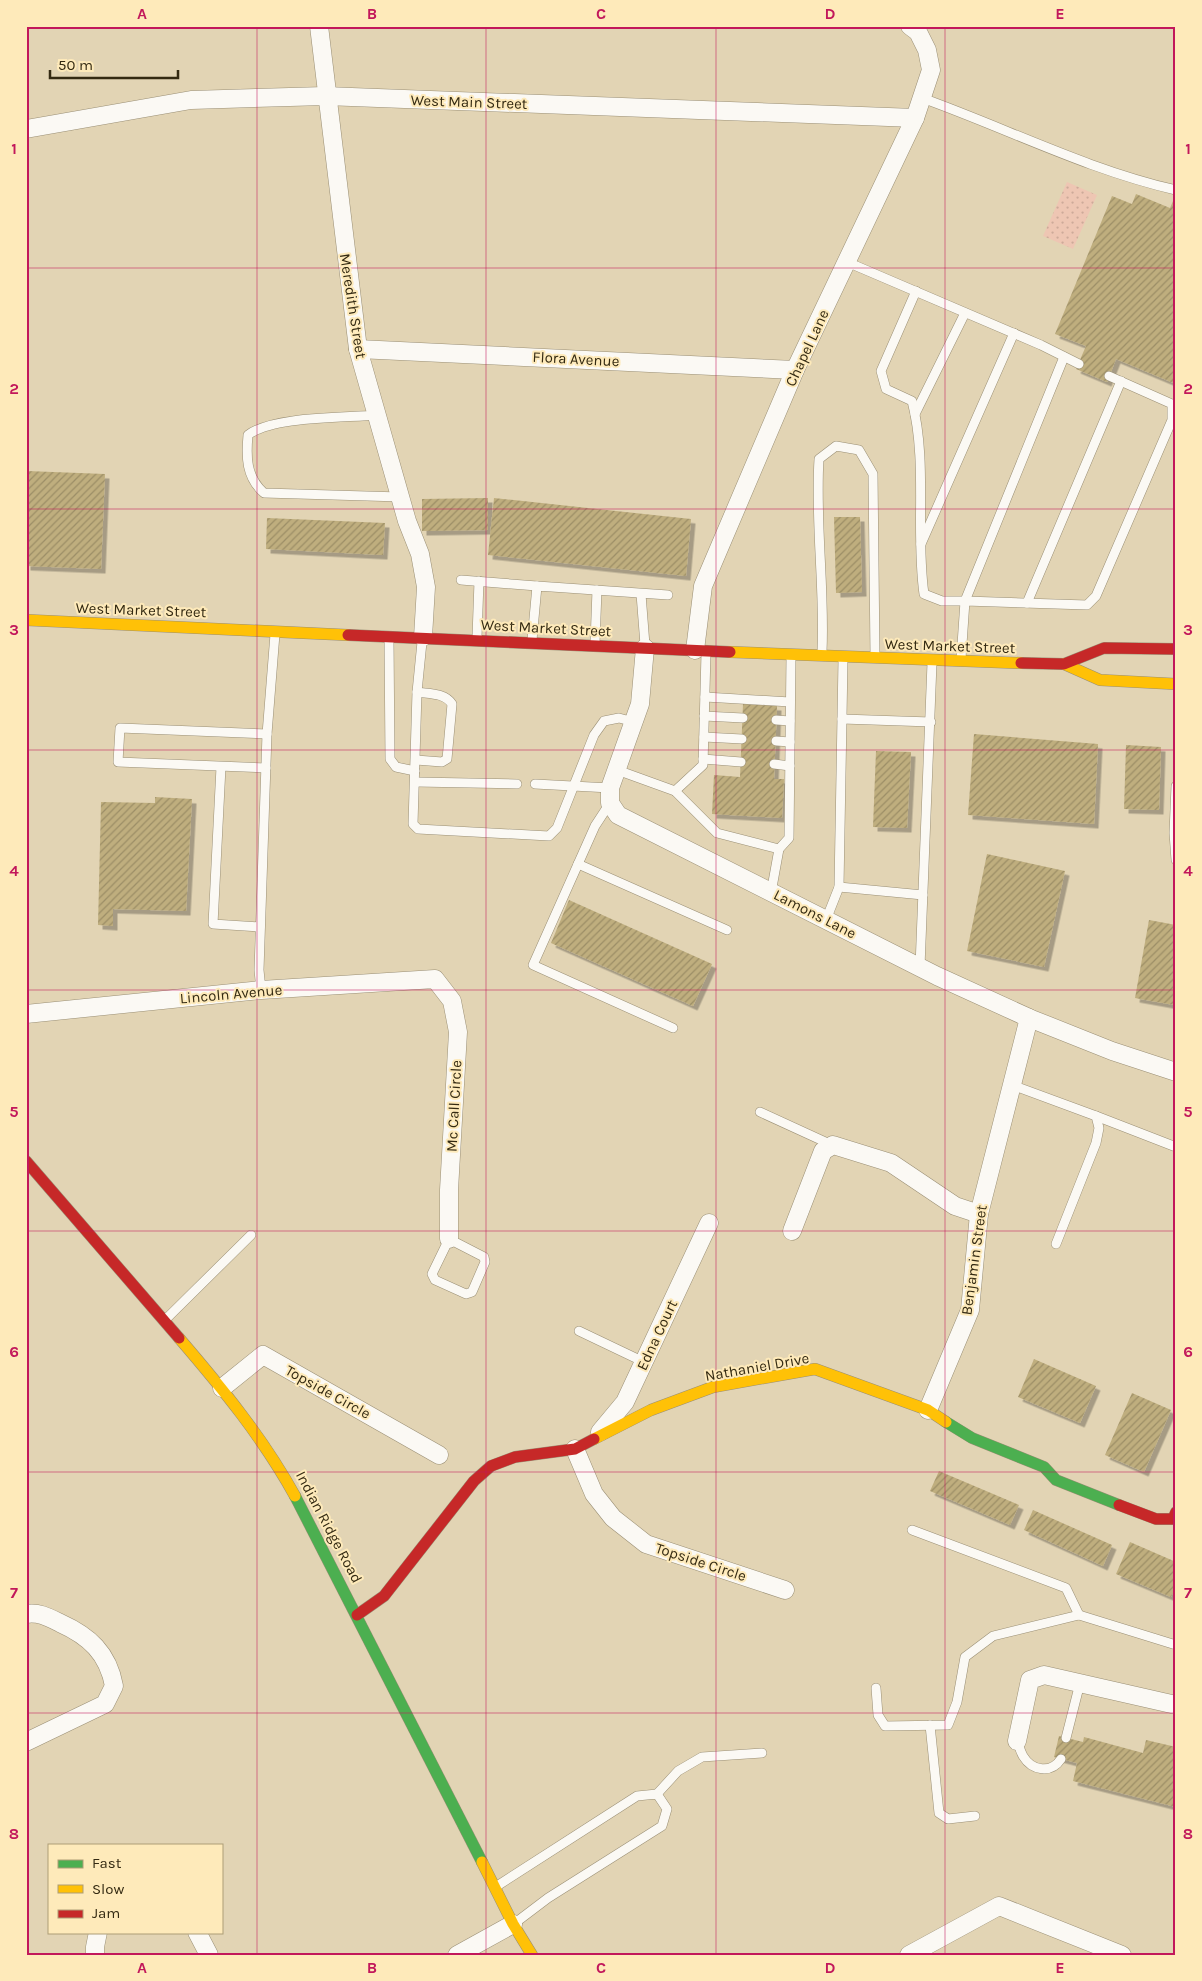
<svg xmlns="http://www.w3.org/2000/svg" width="1202" height="1981" font-family="Karla,sans-serif">
	<style>
		.park { fill: url(#park-dots) }
		.building { fill: url(#building-hatch); filter: url(#shadow) }
		.lines { fill: none; stroke-linecap: round; stroke-linejoin: round }
		.lane-casing { stroke: #9a8f75; stroke-width: 10 }
		.street-casing { stroke: #9a8f75; stroke-width: 19 }
		.fast-casing { stroke: #9a8f75; stroke-width: 12 }
		.slow-casing { stroke: #9a8f75; stroke-width: 12 }
		.jam-casing { stroke: #9a8f75; stroke-width: 12 }
		.lane { stroke: #fbf9f4; stroke-width: 9 }
		.street { stroke: #fbf9f4; stroke-width: 18 }
		.fast { stroke: #4caf50; stroke-width: 11 }
		.slow { stroke: #ffc107; stroke-width: 11 }
		.jam { stroke: #c62828; stroke-width: 11 }
		.grid { fill: none; stroke: #c2185b; stroke-width: 1; stroke-opacity: 0.55 }
		.labels { text-anchor: middle; stroke-width: 4; stroke-linejoin: round; paint-order: stroke }
		.street-label { font-size: 15px; fill: #342a12; stroke: #feeaba }
		.neatline { fill: none; stroke: #c2185b; stroke-width: 2 }
		.grid-label { font-size: 16px; text-anchor: middle; font-weight: bold; fill: #c2185b }
	</style>
	<defs>
		<pattern id="park-dots" width="8" height="8" patternUnits="userSpaceOnUse" patternTransform="scale(1.25)"><rect width="8" height="8" fill="#eec6b3"/><path d="M2 2h.1M6 6h.1" fill="none" stroke="#cdaa99" stroke-width="1.8" stroke-linecap="round"/></pattern>
		<pattern id="building-hatch" width="6" height="6" patternUnits="userSpaceOnUse" patternTransform="scale(1.25)"><rect width="6" height="6" fill="#bfae7e"/><path d="M-1 1l2-2M0 6l6-6M5 7l2-2" fill="none" stroke="#9c8e66"/></pattern>
		<filter id="shadow"><feDropShadow dx="4.5" dy="4.5" stdDeviation="0" flood-color="#0004"/></filter>
	</defs>
	<rect width="100%" height="100%" fill="#e2d4b4"/>
	<polygon class="park" points="1067,182 1097,195 1073,249 1043,236"/>
	<g class="building">
		<polygon points="1136,194 1170,208 1176,194 1176,384 1116,359 1107,382 1076,369 1086,346 1055,334 1112,196 1132,204"/>
		<polygon points="27,471 105,474 101,569 26,566"/>
		<polygon points="488,498 488,530 422,531 422,499"/>
		<polygon points="494,498 691,519 686,576 488,555"/>
		<polygon points="834,517 860,517 862,592 836,593"/>
		<polygon points="267,518 385,523 383,555 266,549"/>
		<polygon points="743,704 777,706 774,779 784,779 782,818 712,814 714,775 740,777"/>
		<polygon points="974,734 1098,744 1094,824 968,815"/>
		<polygon points="1126,745 1161,747 1159,810 1124,809"/>
		<polygon points="876,751 911,752 907,828 873,827"/>
		<polygon points="155,797 192,799 186,911 113,909 113,926 98,925 101,802 155,803"/>
		<polygon points="987,854 1065,871 1044,967 967,951"/>
		<polygon points="569,900 712,964 693,1006 551,943"/>
		<polygon points="1149,920 1176,925 1174,1005 1135,998"/>
		<polygon points="1034,1359 1096,1386 1080,1423 1018,1397"/>
		<polygon points="1132,1393 1171,1410 1144,1472 1105,1455"/>
		<polygon points="939,1471 1019,1505 1010,1525 930,1491"/>
		<polygon points="1033,1510 1112,1545 1103,1566 1024,1530"/>
		<polygon points="1130,1542 1176,1562 1176,1587 1171,1597 1116,1574"/>
		<polygon points="1059,1736 1083,1742 1084,1737 1143,1753 1146,1740 1176,1747 1176,1807 1073,1781 1077,1763 1054,1757"/>
	</g>
	<g class="lines">
		<defs>
			<g id="lane">
				<path d="M922,98C1006,128 1088,170 1176,190"/>
				<polyline points="847,262 1041,345 1079,364"/>
				<path d="M916,291L881,371L886,389L912,401C928,463 915,530 924,594L942,601H965L1064,357"/>
				<polyline points="915,414 965,313"/>
				<path d="M377,415C344,418 273,416 248,435C246,457 246,477 264,493L401,497"/>
				<polyline points="921,544 1014,333"/>
				<polyline points="461,580 537,586"/>
				<polyline points="641,594 645,645"/>
				<polyline points="1027,603 1121,381"/>
				<polyline points="477,637 479,581"/>
				<polyline points="389,639 390,759 396,767 415,771"/>
				<polyline points="532,640 537,586 668,595"/>
				<polyline points="422,642 417,692 413,824 418,829 549,836 557,828 594,735 604,721 619,718 634,722"/>
				<polyline points="595,643 597,590"/>
				<path d="M822,652C825,588 815,524 819,459L836,446L859,450L873,474L875,656"/>
				<polyline points="961,659 965,601 1087,605 1096,596 1172,420 1172,404 1109,376"/>
				<polyline points="705,697 790,702"/>
				<polyline points="704,716 743,718"/>
				<polyline points="842,719 931,722"/>
				<polyline points="776,720 790,721"/>
				<polyline points="704,737 742,739"/>
				<polyline points="776,741 790,742"/>
				<polyline points="703,759 741,762"/>
				<path d="M416,760L442,762L447,759L452,704C445,693 430,694 417,692"/>
				<polyline points="774,764 790,766"/>
				<polyline points="221,767 213,924 260,927"/>
				<polyline points="266,768 118,762 120,728 267,734"/>
				<polyline points="617,770 675,791 717,833 779,849"/>
				<polyline points="416,782 517,784"/>
				<polyline points="535,784 610,788"/>
				<polyline points="1176,786 1174,833 1176,860"/>
				<polyline points="675,791 703,765 706,653"/>
				<polyline points="610,803 595,826 533,965 673,1028"/>
				<polyline points="578,864 727,930"/>
				<polyline points="839,887 923,895"/>
				<polyline points="771,893 779,849 789,838 791,657"/>
				<polyline points="826,920 839,887 843,660"/>
				<polyline points="920,967 932,663"/>
				<polyline points="261,990 259,970 267,734 275,634"/>
				<polyline points="1012,1085 1096,1116 1099,1128 1096,1143 1056,1244"/>
				<polyline points="760,1112 832,1145"/>
				<polyline points="1096,1116 1176,1147"/>
				<polygon points="449,1239 484,1257 485,1262 472,1292 466,1294 435,1280 432,1274"/>
				<polyline points="166,1319 251,1235"/>
				<polyline points="579,1331 644,1362"/>
				<polyline points="912,1530 1066,1588 1079,1615"/>
				<polyline points="876,1688 878,1715 885,1726 948,1725 957,1702 965,1657 993,1636 1079,1615 1176,1645"/>
				<polyline points="930,1725 939,1813 948,1819 975,1816"/>
				<polyline points="1066,1738 1080,1683"/>
				<path d="M1017,1741C1019,1745 1020,1751 1023,1756C1032,1771 1051,1774 1061,1759"/>
				<polyline points="657,1794 678,1771 702,1757 762,1753"/>
				<polyline points="497,1886 637,1796 657,1794 667,1809 662,1826 548,1898 515,1923"/>
			</g>
			<g id="street">
				<polyline points="319,26 358,349 407,521 420,554 426,587 423,637"/>
				<polyline points="26,129 191,100 325,96 915,118"/>
				<polyline points="358,349 795,370"/>
				<polyline points="645,648 640,704 610,788 610,803 618,815 937,976 1029,1018 1112,1051 1176,1072"/>
				<polyline points="695,650 703,586 795,370 915,118 931,70 927,50 918,32 910,26"/>
				<polyline points="26,1014 261,990 435,979 452,1001 458,1032 449,1190 449,1239"/>
				<polyline points="792,1231 823,1151 833,1145 891,1163 955,1206 979,1214"/>
				<polyline points="222,1388 263,1355 439,1455"/>
				<polyline points="928,1410 970,1310 979,1214 1029,1018"/>
				<polyline points="600,1432 625,1402 709,1223"/>
				<polyline points="575,1449 594,1494 613,1518 646,1544 785,1590"/>
				<path d="M26,1614C39,1612 48,1617 60,1623C89,1636 108,1653 114,1686L105,1704L26,1742"/>
				<polyline points="1017,1741 1030,1680 1044,1675 1176,1705"/>
				<polyline points="197,1932 209,1955"/>
				<polyline points="95,1955 95,1947 98,1932"/>
				<polyline points="457,1955 513,1924"/>
				<polyline points="909,1955 999,1906 1122,1955"/>
			</g>
			<g id="fast">
				<polyline points="946,1422 972,1438 1044,1467 1056,1480 1119,1505"/>
				<polyline points="295,1496 482,1862"/>
			</g>
			<g id="slow">
				<polyline points="26,620 348,635"/>
				<polyline points="730,652 1021,663"/>
				<polyline points="1064,664 1100,680 1176,684"/>
				<path d="M179,1338C222,1388 263,1438 295,1496"/>
				<polyline points="594,1439 651,1410 713,1387 815,1369 928,1410 946,1422"/>
				<polyline points="482,1862 513,1924 532,1955"/>
			</g>
			<g id="jam">
				<polyline points="348,635 730,652"/>
				<polyline points="1021,663 1064,664 1104,648 1176,649"/>
				<polyline points="26,1161 179,1338"/>
				<polyline points="1119,1505 1156,1519 1173,1519 1176,1512"/>
				<polyline points="357,1615 384,1596 474,1481 491,1466 515,1457 575,1449 594,1439"/>
			</g>
		</defs>
		<use href="#lane" class="lane-casing"/>
		<use href="#street" class="street-casing"/>
		<use href="#fast" class="fast-casing"/>
		<use href="#slow" class="slow-casing"/>
		<use href="#jam" class="jam-casing"/>
		<use href="#lane" class="lane"/>
		<use href="#street" class="street"/>
		<use href="#fast" class="fast"/>
		<use href="#slow" class="slow"/>
		<use href="#jam" class="jam"/>
	</g>
	<path class="grid" d="M257,26V1955M486,26V1955M716,26V1955M945,26V1955M26,268H1176M26,509H1176M26,750H1176M26,990H1176M26,1231H1176M26,1472H1176M26,1713H1176"/>
	<g class="labels">
		<g class="street-label">
			<text transform="translate(469 102) rotate(2)" y="5">West Main Street</text>
			<text transform="translate(353 306) rotate(81)" y="5">Meredith Street</text>
			<text transform="translate(807 348) rotate(-65)" y="5">Chapel Lane</text>
			<text transform="translate(576 359) rotate(3)" y="5">Flora Avenue</text>
			<text transform="translate(141 610) rotate(2)" y="5">West Market Street</text>
			<text transform="translate(546 628) rotate(3)" y="5">West Market Street</text>
			<text transform="translate(950 646) rotate(2)" y="5">West Market Street</text>
			<text transform="translate(815 914) rotate(27)" y="5">Lamons Lane</text>
			<text transform="translate(231 994) rotate(-5)" y="5">Lincoln Avenue</text>
			<text transform="translate(454 1106) rotate(-87)" y="5">Mc Call Circle</text>
			<text transform="translate(974 1260) rotate(-82)" y="5">Benjamin Street</text>
			<text transform="translate(657 1335) rotate(-65)" y="5">Edna Court</text>
			<text transform="translate(757 1367) rotate(-10)" y="5">Nathaniel Drive</text>
			<text transform="translate(328 1392) rotate(29)" y="5">Topside Circle</text>
			<text transform="translate(329 1527) rotate(62)" y="5">Indian Ridge Road</text>
			<text transform="translate(701 1562) rotate(18)" y="5">Topside Circle</text>
		</g>
	</g>
	<rect width="1202" height="1981" fill="none" stroke="#feeaba" stroke-width="55"/>
	<rect x="48" y="1844" width="175" height="90" fill="#feeaba" stroke="#ad9d77"/>
	<rect x="58" y="1860" width="25" height="8" fill="#4caf50" stroke="#ad9d77"/>
	<text x="92" y="1868" font-size="15" fill="#342a12">Fast</text>
	<rect x="58" y="1885" width="25" height="8" fill="#ffc107" stroke="#ad9d77"/>
	<text x="92" y="1894" font-size="15" fill="#342a12">Slow</text>
	<rect x="58" y="1910" width="25" height="8" fill="#c62828" stroke="#ad9d77"/>
	<text x="92" y="1918" font-size="15" fill="#342a12">Jam</text>
	<path d="M50 70v8h128v-8" fill="none" stroke="#342a12" stroke-width="2.5"/>
	<text x="58" y="70" font-size="15" fill="#342a12" stroke="#feeaba" stroke-width="4" paint-order="stroke">50 m</text>
	<rect x="28" y="28" width="1146" height="1926" class="neatline"/>
	<g class="grid-label">
		<text x="142" y="19">A</text>
		<text x="372" y="19">B</text>
		<text x="601" y="19">C</text>
		<text x="830" y="19">D</text>
		<text x="1060" y="19">E</text>
		<text x="14" y="154">1</text>
		<text x="1188" y="154">1</text>
		<text x="14" y="394">2</text>
		<text x="1188" y="394">2</text>
		<text x="14" y="635">3</text>
		<text x="1188" y="635">3</text>
		<text x="14" y="876">4</text>
		<text x="1188" y="876">4</text>
		<text x="14" y="1117">5</text>
		<text x="1188" y="1117">5</text>
		<text x="14" y="1357">6</text>
		<text x="1188" y="1357">6</text>
		<text x="14" y="1598">7</text>
		<text x="1188" y="1598">7</text>
		<text x="14" y="1839">8</text>
		<text x="1188" y="1839">8</text>
		<text x="142" y="1973">A</text>
		<text x="372" y="1973">B</text>
		<text x="601" y="1973">C</text>
		<text x="830" y="1973">D</text>
		<text x="1060" y="1973">E</text>
	</g>
</svg>
